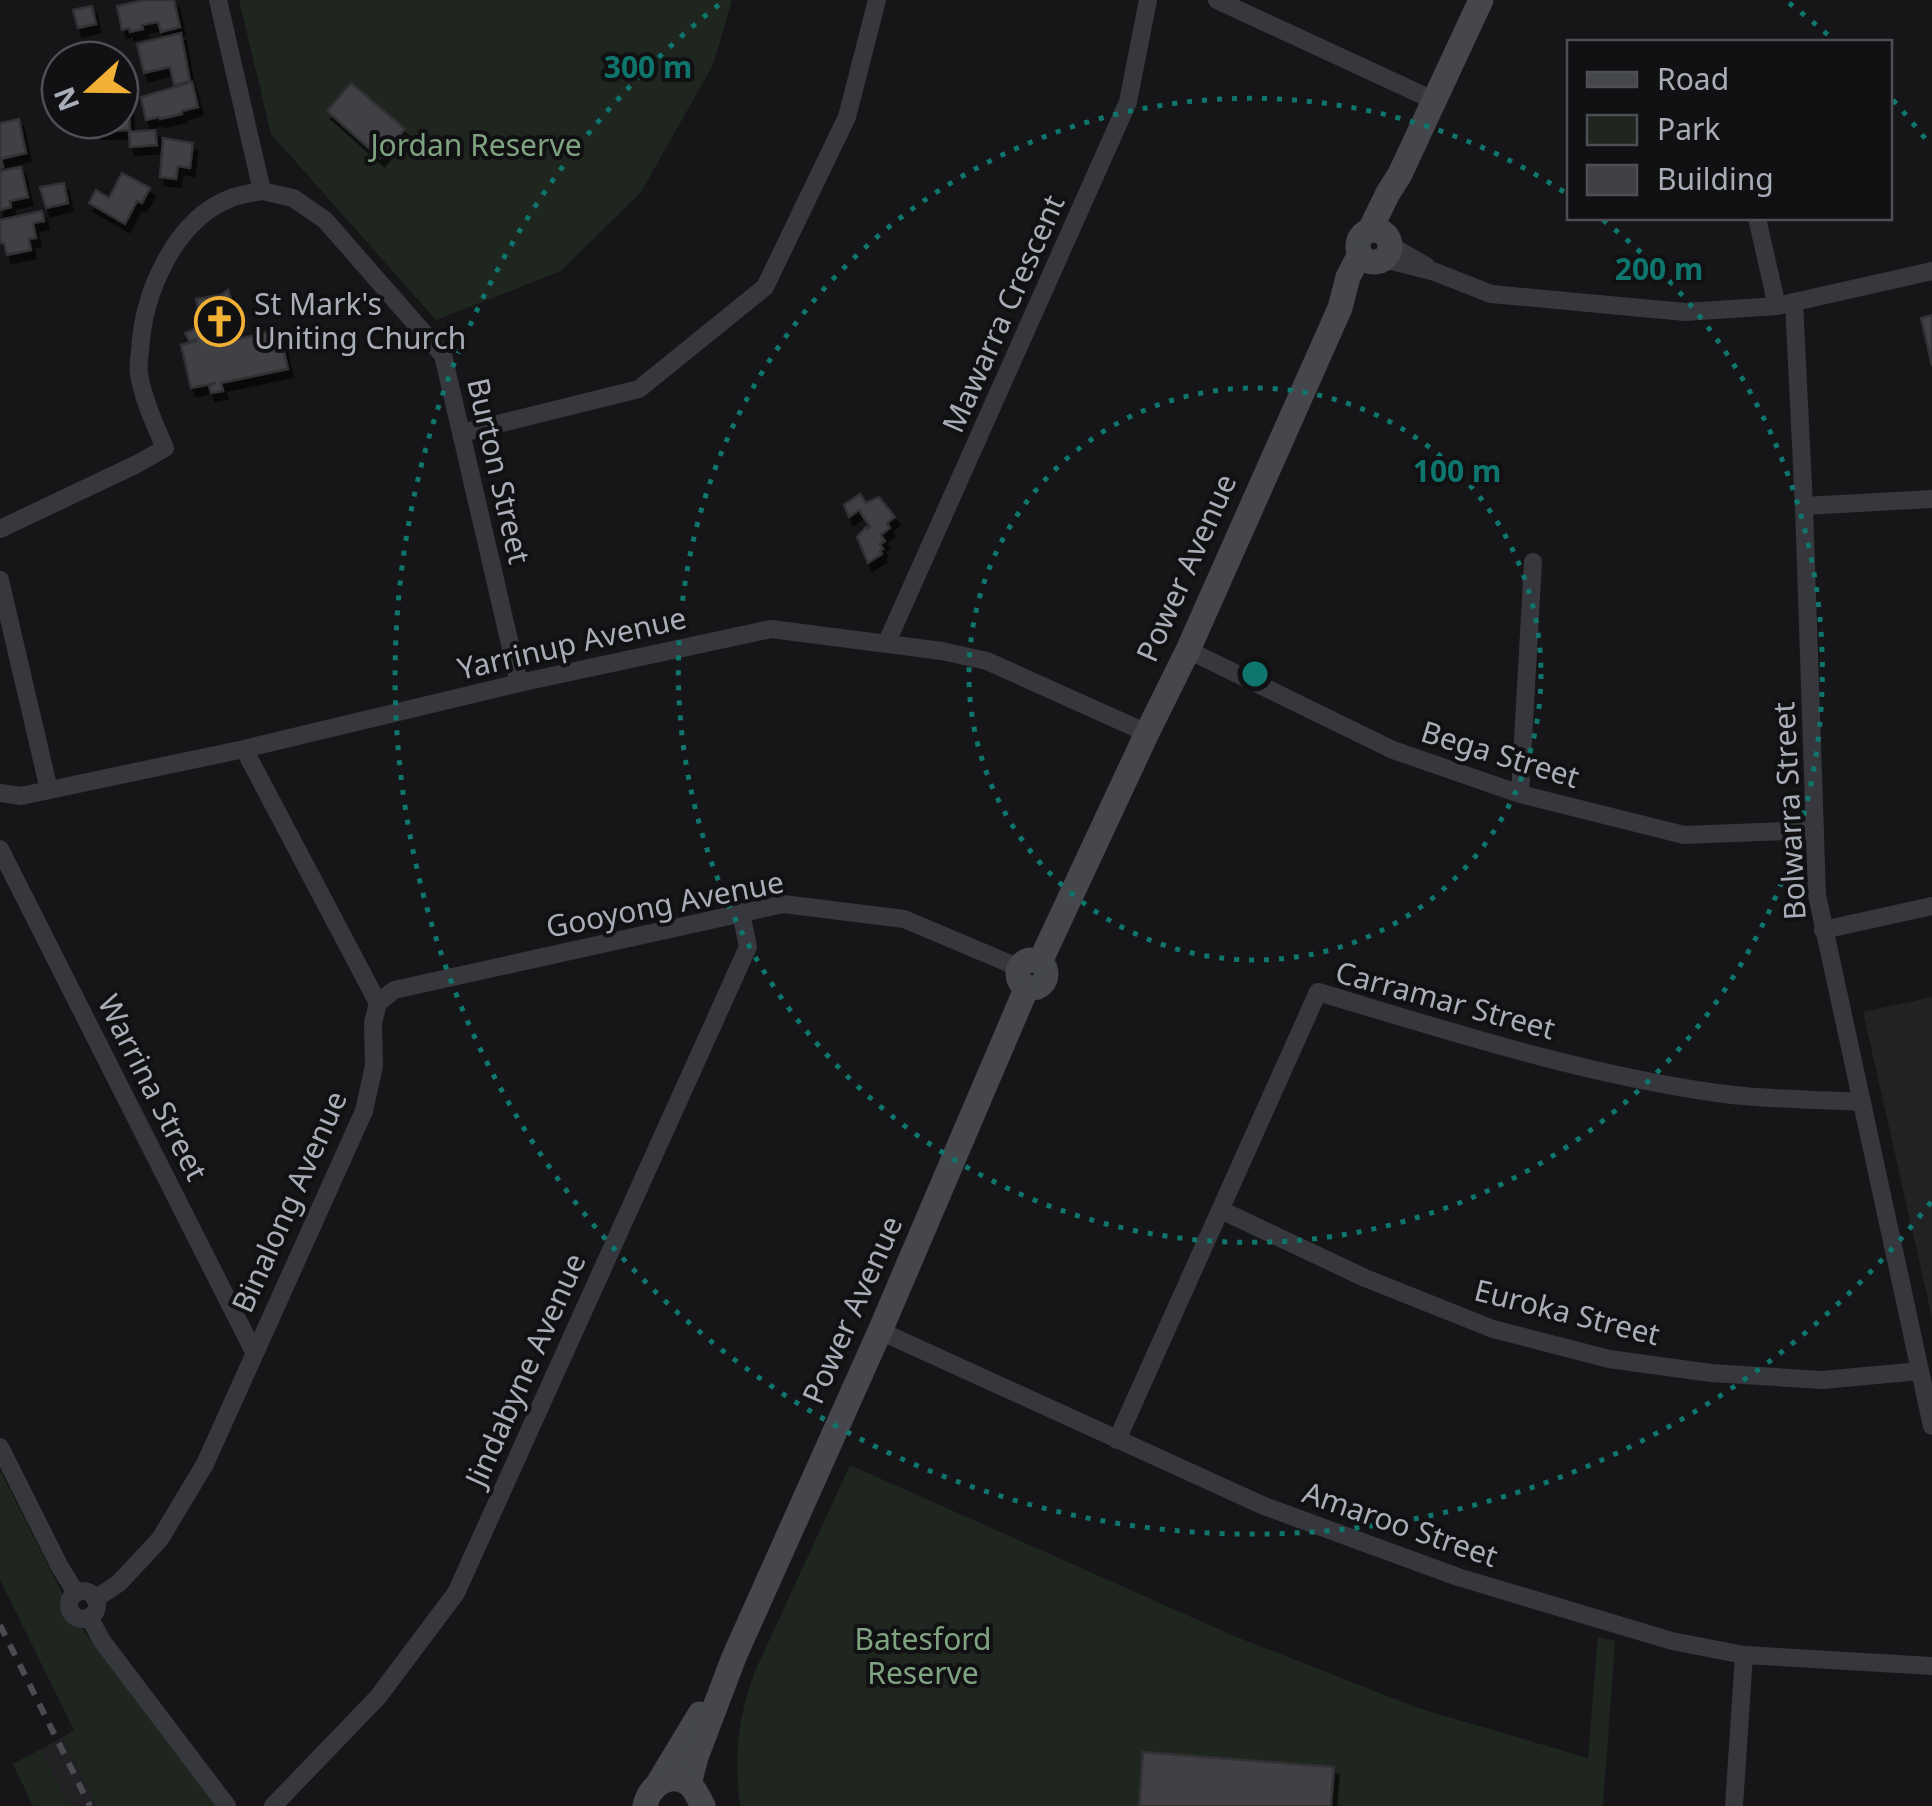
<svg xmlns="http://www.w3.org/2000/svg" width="1932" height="1806" font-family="'Noto Sans',sans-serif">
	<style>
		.built { fill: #222225 }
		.green { fill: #1e261f }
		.building { fill: #404145; stroke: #303034; stroke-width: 2.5; filter: url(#shadow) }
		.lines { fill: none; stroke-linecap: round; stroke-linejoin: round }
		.street { stroke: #37383d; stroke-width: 18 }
		.secondary { stroke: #45474d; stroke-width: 25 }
		.rail { stroke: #4a4c52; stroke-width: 6; stroke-dasharray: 12 10; stroke-linecap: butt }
		.ring { fill: none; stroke: #0f766e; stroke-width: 5; stroke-dasharray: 5 10 }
		.labels { text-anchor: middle; stroke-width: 8; stroke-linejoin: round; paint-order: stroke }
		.park-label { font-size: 30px; fill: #7fa381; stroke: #111113 }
		.poi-label { font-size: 30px; fill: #a8adb8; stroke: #111113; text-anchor: start }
		.street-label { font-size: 30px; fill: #a8adb8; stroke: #111113 }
		.centre { fill: #0f766e; stroke: #111113; stroke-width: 5 }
		.ring-label { font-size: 30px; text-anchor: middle; font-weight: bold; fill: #0f766e; stroke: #111113; stroke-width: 8; stroke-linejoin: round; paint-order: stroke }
	</style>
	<defs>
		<filter id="shadow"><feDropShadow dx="4.5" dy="8" stdDeviation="0" flood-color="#0009"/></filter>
	</defs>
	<rect width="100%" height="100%" fill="#161618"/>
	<g class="built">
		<polygon points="1932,997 1932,1318 1863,1012"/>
		<polygon points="63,1737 97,1806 69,1806 41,1749"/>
	</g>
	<g class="green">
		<polygon points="239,0 732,0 713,65 641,192 561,271 436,320 271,134"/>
		<path d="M850,1465L1234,1636L1418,1708L1588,1758L1598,1637L1615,1641L1603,1806H740C734,1753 737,1720 756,1669Z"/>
		<polygon points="0,1470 76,1621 216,1806 97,1806 63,1737 74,1730 0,1580"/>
		<polygon points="41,1749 69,1806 33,1806 13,1764"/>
	</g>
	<g class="building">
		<polygon points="145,0 174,0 180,27 161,32 158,22 142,25 143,29 130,32 129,28 122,30 117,6"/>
		<polygon points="92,6 96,24 78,28 73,10"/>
		<polygon points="181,33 190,81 174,85 170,67 144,73 137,44"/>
		<polygon points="192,82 198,107 182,111 182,114 160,119 159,117 146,120 141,97"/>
		<polygon points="351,83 405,129 380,158 327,111"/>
		<polygon points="128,101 130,130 98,131 98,120 120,120 120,102"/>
		<polygon points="19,119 26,153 1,159 3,167 0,168 0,123"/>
		<polygon points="155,130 157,145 130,147 129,132"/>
		<polygon points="163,138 193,143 190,168 178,166 176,179 160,177"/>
		<polygon points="21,167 28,197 10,201 11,207 0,210 0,171"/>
		<polygon points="122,173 150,188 142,203 137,201 125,224 89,203 96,190 109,198"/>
		<polygon points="64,183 68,203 46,208 40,187"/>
		<polygon points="42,211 44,221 33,223 36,238 29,239 31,250 7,255 4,243 1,243 0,239 0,220"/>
		<polygon points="228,290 233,306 226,308 232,334 238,333 239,339 279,329 288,369 221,383 223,391 211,393 209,386 216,383 191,388 181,345 196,341 196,339 190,342 185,333 202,326 196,299 221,295"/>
		<polygon points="1932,315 1932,366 1921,318"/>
		<polygon points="860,494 866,503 879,497 895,517 887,523 890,528 881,535 885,541 880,544 883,549 880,551 882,554 868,563 857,537 866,527 868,529 870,527 859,510 849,517 844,505"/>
		<polygon points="1143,1752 1334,1767 1331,1806 1139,1806"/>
	</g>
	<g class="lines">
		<g class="street">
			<polyline points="218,0 262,191 293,198 325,220 443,355 519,683"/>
			<polyline points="1217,0 1433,100"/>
			<polyline points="1757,218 1777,306"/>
			<polyline points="1390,245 1426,266"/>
			<polyline points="1384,259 1435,272 1491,294 1685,312 1777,306 1932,271"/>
			<polyline points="1794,302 1804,506 1817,895 1932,1426"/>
			<polyline points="462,433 639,389 765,287 847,117 877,0"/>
			<polyline points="1804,506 1932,499"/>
			<path d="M0,529L137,464L165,448C155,425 143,399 139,374C138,367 139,358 140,351C143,294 174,220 231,198C240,194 252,193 262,191"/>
			<polyline points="0,580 49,790"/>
			<polyline points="887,642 1128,102 1148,0"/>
			<polyline points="1188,650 1393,750 1520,794 1684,835 1815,830"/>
			<polyline points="0,793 21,796 244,749 519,683 771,629 942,651 987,661 1147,733"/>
			<polyline points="1520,794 1533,562"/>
			<polyline points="0,849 254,1352"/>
			<polyline points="1823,930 1932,906"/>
			<polyline points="378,1003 394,990 783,904 904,919 1020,968"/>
			<polyline points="1221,1210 1365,1278 1493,1329 1609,1359 1711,1373 1822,1380 1920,1371"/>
			<polyline points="880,1331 1264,1506 1458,1577 1672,1641 1744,1655 1932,1666"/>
			<path d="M1117,1440L1318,992C1449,1031 1581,1074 1717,1093C1765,1100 1814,1099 1862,1102"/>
			<polyline points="0,1447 60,1567 76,1593"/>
			<circle cx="83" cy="1605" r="14"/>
			<polyline points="95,1599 119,1583 160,1539 205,1464 364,1111 374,1066 373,1023 378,1003 244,749"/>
			<polyline points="89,1617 102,1641 227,1806"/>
			<polyline points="273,1806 378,1697 456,1593 748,947 741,912"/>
			<polyline points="1734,1806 1744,1655"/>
		</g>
		<g class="secondary">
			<circle cx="1374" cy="246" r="16"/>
			<polyline points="1370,230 1388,193 1400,174 1481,0"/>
			<circle cx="1032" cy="974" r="14"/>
			<polyline points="1040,962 1147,733 1188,650 1340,308 1348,277 1360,254"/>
			<polyline points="659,1782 700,1714"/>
			<polyline points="689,1784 696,1757 734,1657 880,1331 1027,987"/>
			<path d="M645,1806C649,1786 670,1770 689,1784C696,1790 699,1799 703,1806"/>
		</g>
		<polyline class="rail" points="0,1625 90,1806"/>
	</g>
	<g class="ring">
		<circle cx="1255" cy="674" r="286"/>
		<path d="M1603 220A572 572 0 1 1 1567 194"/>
		<path d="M1931 1202A858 858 0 1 1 721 3M1789 3A858 858 0 0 1 1835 41M1893 100A858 858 0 0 1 1931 146"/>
	</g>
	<defs>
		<symbol id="church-ring" viewBox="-11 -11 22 22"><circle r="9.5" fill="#111113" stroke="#f2b134" stroke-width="1.5"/><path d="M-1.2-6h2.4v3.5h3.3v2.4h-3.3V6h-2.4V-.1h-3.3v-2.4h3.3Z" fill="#f2b134"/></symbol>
	</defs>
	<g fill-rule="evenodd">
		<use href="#church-ring" x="192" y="294" width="55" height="55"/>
	</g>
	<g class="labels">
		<g class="park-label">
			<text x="476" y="156">Jordan Reserve</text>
			<text x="923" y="1650">Batesford<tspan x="923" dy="34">Reserve</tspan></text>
		</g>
		<g class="poi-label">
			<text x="254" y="315">St Mark's<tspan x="254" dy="34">Uniting Church</tspan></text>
		</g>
		<g class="street-label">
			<text transform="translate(1004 314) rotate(-66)" y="10">Mawarra Crescent</text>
			<text transform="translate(498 471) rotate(77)" y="10">Burton Street</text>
			<text transform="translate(1187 568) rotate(-66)" y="10">Power Avenue</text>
			<text transform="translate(572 644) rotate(-13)" y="10">Yarrinup Avenue</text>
			<text transform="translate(1500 755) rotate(17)" y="10">Bega Street</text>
			<text transform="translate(1790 811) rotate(-93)" y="10">Bolwarra Street</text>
			<text transform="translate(665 905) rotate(-11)" y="10">Gooyong Avenue</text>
			<text transform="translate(1445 1001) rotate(15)" y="10">Carramar Street</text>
			<text transform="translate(152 1088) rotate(63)" y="10">Warrina Street</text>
			<text transform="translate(290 1202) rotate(-66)" y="10">Binalong Avenue</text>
			<text transform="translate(853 1310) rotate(-66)" y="10">Power Avenue</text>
			<text transform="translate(1567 1313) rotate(14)" y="10">Euroka Street</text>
			<text transform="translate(526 1370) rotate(-66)" y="10">Jindabyne Avenue</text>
			<text transform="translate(1400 1525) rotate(19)" y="10">Amaroo Street</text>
		</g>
	</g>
	<circle cx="1255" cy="674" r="15" class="centre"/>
	<g class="ring-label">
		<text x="648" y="78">300 m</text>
		<text x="1659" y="280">200 m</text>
		<text x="1457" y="482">100 m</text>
	</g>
	<rect x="1567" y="40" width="325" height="180" fill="#111113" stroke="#4d4f55" stroke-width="2.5"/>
	<rect x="1587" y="72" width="50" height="15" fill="#45474d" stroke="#4d4f55" stroke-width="2.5"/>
	<text x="1657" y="90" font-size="30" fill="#a8adb8">Road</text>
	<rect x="1587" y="115" width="50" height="30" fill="#1e261f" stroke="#4d4f55" stroke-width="2.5"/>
	<text x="1657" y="140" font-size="30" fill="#a8adb8">Park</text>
	<rect x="1587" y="165" width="50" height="30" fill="#404145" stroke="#4d4f55" stroke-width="2.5"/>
	<text x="1657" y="190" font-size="30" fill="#a8adb8">Building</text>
	<g transform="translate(90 90) rotate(249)"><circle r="48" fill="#111113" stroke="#4d4f55" stroke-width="2.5"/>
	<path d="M0-8L18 38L0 25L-18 38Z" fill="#f2b134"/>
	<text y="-15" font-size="28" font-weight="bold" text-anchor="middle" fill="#a8adb8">N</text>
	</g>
</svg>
